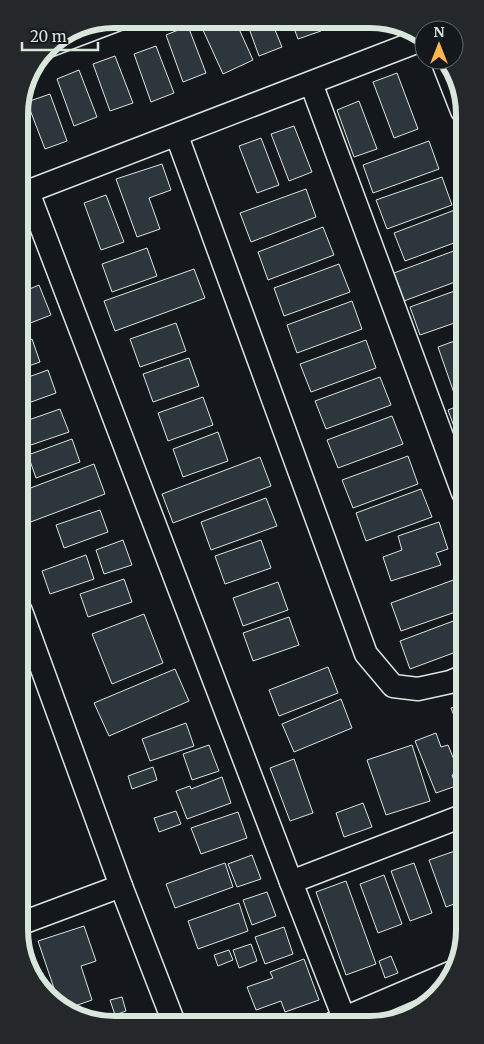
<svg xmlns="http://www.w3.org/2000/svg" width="484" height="1044" font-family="Merriweather,serif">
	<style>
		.building { fill: #2c363c; stroke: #d8e6dc }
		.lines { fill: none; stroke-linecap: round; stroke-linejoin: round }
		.street-casing { stroke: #d8e6dc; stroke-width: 25 }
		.street { stroke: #14181c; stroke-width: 22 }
		.rim { fill: none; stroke: #d8e6dc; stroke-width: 6 }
	</style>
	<rect width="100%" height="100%" fill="#14181c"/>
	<g class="building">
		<polygon points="198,19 235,20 253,60 223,74"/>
		<polygon points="246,20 271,20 282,47 259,56"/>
		<polygon points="291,20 317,20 321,31 298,39"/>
		<polygon points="188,26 206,73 183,82 166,35"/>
		<polygon points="156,46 174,93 151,102 134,54"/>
		<polygon points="115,56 133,103 110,111 93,64"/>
		<polygon points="79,70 97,117 74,126 57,79"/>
		<polygon points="397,73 418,129 394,138 373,82"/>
		<polygon points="50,94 67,141 45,149 27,102"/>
		<polygon points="359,101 377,149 354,157 337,110"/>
		<polygon points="294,126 312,172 289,181 271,134"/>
		<polygon points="19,129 28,154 19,157"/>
		<polygon points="261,138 279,185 257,193 239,146"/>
		<polygon points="429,141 439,169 373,193 363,165"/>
		<polygon points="162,164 171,190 149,198 160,229 137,237 116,179"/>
		<polygon points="442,177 452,205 387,229 376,200"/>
		<polygon points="306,189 316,217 251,242 240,213"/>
		<polygon points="106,195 124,242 101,250 84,203"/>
		<polygon points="460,208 462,215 462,240 405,261 394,233"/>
		<polygon points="323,227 334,255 268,280 258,252"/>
		<polygon points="147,248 157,276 112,292 102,264"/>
		<polygon points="459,249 463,257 463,279 404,301 394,273"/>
		<polygon points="339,264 350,292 284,316 274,288"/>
		<polygon points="194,269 205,298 115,331 104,301"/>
		<polygon points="20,271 26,287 20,289"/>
		<polygon points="39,285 51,315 20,327 20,293"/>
		<polygon points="463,288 463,320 420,335 410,307"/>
		<polygon points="352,301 362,329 297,353 287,325"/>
		<polygon points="176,323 186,351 140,367 130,339"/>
		<polygon points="463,338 463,389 454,393 438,347"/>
		<polygon points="32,339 40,362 20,369 20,344"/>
		<polygon points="366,340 376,368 311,392 300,364"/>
		<polygon points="189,358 199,386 153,402 143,374"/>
		<polygon points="48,370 56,393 20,406 20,380"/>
		<polygon points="380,377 391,405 326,429 315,401"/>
		<polygon points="203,397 213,425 168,441 158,413"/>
		<polygon points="463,404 463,436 458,438 448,410"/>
		<polygon points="60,409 69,432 25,447 20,435 20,423"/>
		<polygon points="392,416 403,444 338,468 327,440"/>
		<polygon points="218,432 228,461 183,477 173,449"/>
		<polygon points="72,439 80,462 36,478 28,455"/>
		<polygon points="408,456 418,484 353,508 342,480"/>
		<polygon points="260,457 271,486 173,523 162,494"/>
		<polygon points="94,464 105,494 28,523 20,503 20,492"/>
		<polygon points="421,489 432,517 366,541 356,513"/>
		<polygon points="266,498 277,526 211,550 201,522"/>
		<polygon points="100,510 108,532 64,548 56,525"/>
		<polygon points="439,522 448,549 436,553 441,565 391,581 383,557 402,550 398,536"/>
		<polygon points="123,540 132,565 104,574 96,550"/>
		<polygon points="261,540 271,568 225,584 215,556"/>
		<polygon points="86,555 94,579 50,594 42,571"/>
		<polygon points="124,579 132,602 88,617 80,594"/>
		<polygon points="456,579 464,599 464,609 401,631 391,603"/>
		<polygon points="278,582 288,610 243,626 233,598"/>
		<polygon points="144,614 163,663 112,684 92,634"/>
		<polygon points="289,617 299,645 253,661 243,633"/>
		<polygon points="464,617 464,649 410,669 400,641"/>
		<polygon points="328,667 338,693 279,716 269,690"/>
		<polygon points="175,669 189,701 109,736 94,703"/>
		<polygon points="341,699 352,728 294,752 282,724"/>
		<polygon points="464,703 464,742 451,708"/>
		<polygon points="186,723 194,746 150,761 142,739"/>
		<polygon points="436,733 441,747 448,745 459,772 452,775 456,786 436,793 415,741"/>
		<polygon points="209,745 219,771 192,780 183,754"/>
		<polygon points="412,745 430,801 386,815 367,760"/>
		<polygon points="294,759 313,813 290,821 270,768"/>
		<polygon points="153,767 157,780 132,789 128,776"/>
		<polygon points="222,777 231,803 187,819 176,791 190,786 191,789"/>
		<polygon points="363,803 372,827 344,837 336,813"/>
		<polygon points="176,811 181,824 159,832 154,818"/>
		<polygon points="238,812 247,838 201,854 191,828"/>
		<polygon points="455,851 465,879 465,900 446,907 429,860"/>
		<polygon points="252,855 261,879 237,887 228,864"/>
		<polygon points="225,863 233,887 175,908 166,884"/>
		<polygon points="414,863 432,913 410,921 391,871"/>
		<polygon points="384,875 402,924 378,933 360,884"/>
		<polygon points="346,881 376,964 346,975 316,892"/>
		<polygon points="267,892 276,916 252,925 243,900"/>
		<polygon points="239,903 248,931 198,949 188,921"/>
		<polygon points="84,926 96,961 81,966 92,1000 66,1009 60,1006 38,941"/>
		<polygon points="284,927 293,954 265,964 255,937"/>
		<polygon points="251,944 257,961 239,968 233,950"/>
		<polygon points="229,950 233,960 218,966 214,955"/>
		<polygon points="391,956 398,973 385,978 379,961"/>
		<polygon points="304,959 319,1000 285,1012 281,1001 256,1010 247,987 273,978 270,972"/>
		<polygon points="122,997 126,1011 115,1015 110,1000"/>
		<polygon points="392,1016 395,1022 376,1022"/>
	</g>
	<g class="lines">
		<defs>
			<g id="street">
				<polyline points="48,46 119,19"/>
				<polyline points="442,60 462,111"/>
				<polyline points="311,83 463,493"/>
				<polyline points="177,136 366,654 393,686 418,689 450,682 464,676"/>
				<polyline points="28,192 291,882 344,1018"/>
				<polyline points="19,195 424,39"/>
				<polyline points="21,611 121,886 174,1023"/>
				<polyline points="291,882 465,815"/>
				<polyline points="22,923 121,886"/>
				<polyline points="335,1022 450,973"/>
			</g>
		</defs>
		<use href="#street" class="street-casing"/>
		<use href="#street" class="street"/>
	</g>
	<path d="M0 0H484V1044H0ZM114 28H370A86 86 0 0 1 456 114V930A86 86 0 0 1 370 1016H114A86 86 0 0 1 28 930V114A86 86 0 0 1 114 28Z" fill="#24282b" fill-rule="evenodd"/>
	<path class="rim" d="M114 28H370A86 86 0 0 1 456 114V930A86 86 0 0 1 370 1016H114A86 86 0 0 1 28 930V114A86 86 0 0 1 114 28Z"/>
	<g transform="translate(439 45)"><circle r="24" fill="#14181c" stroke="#626a69"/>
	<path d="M0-4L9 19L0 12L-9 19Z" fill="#ffb74d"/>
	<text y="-8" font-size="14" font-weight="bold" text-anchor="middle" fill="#d8e6dc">N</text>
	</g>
	<path d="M22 42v8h76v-8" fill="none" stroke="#d8e6dc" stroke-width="2.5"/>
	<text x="30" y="42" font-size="15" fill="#d8e6dc" stroke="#14181c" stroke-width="4" paint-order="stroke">20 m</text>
</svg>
